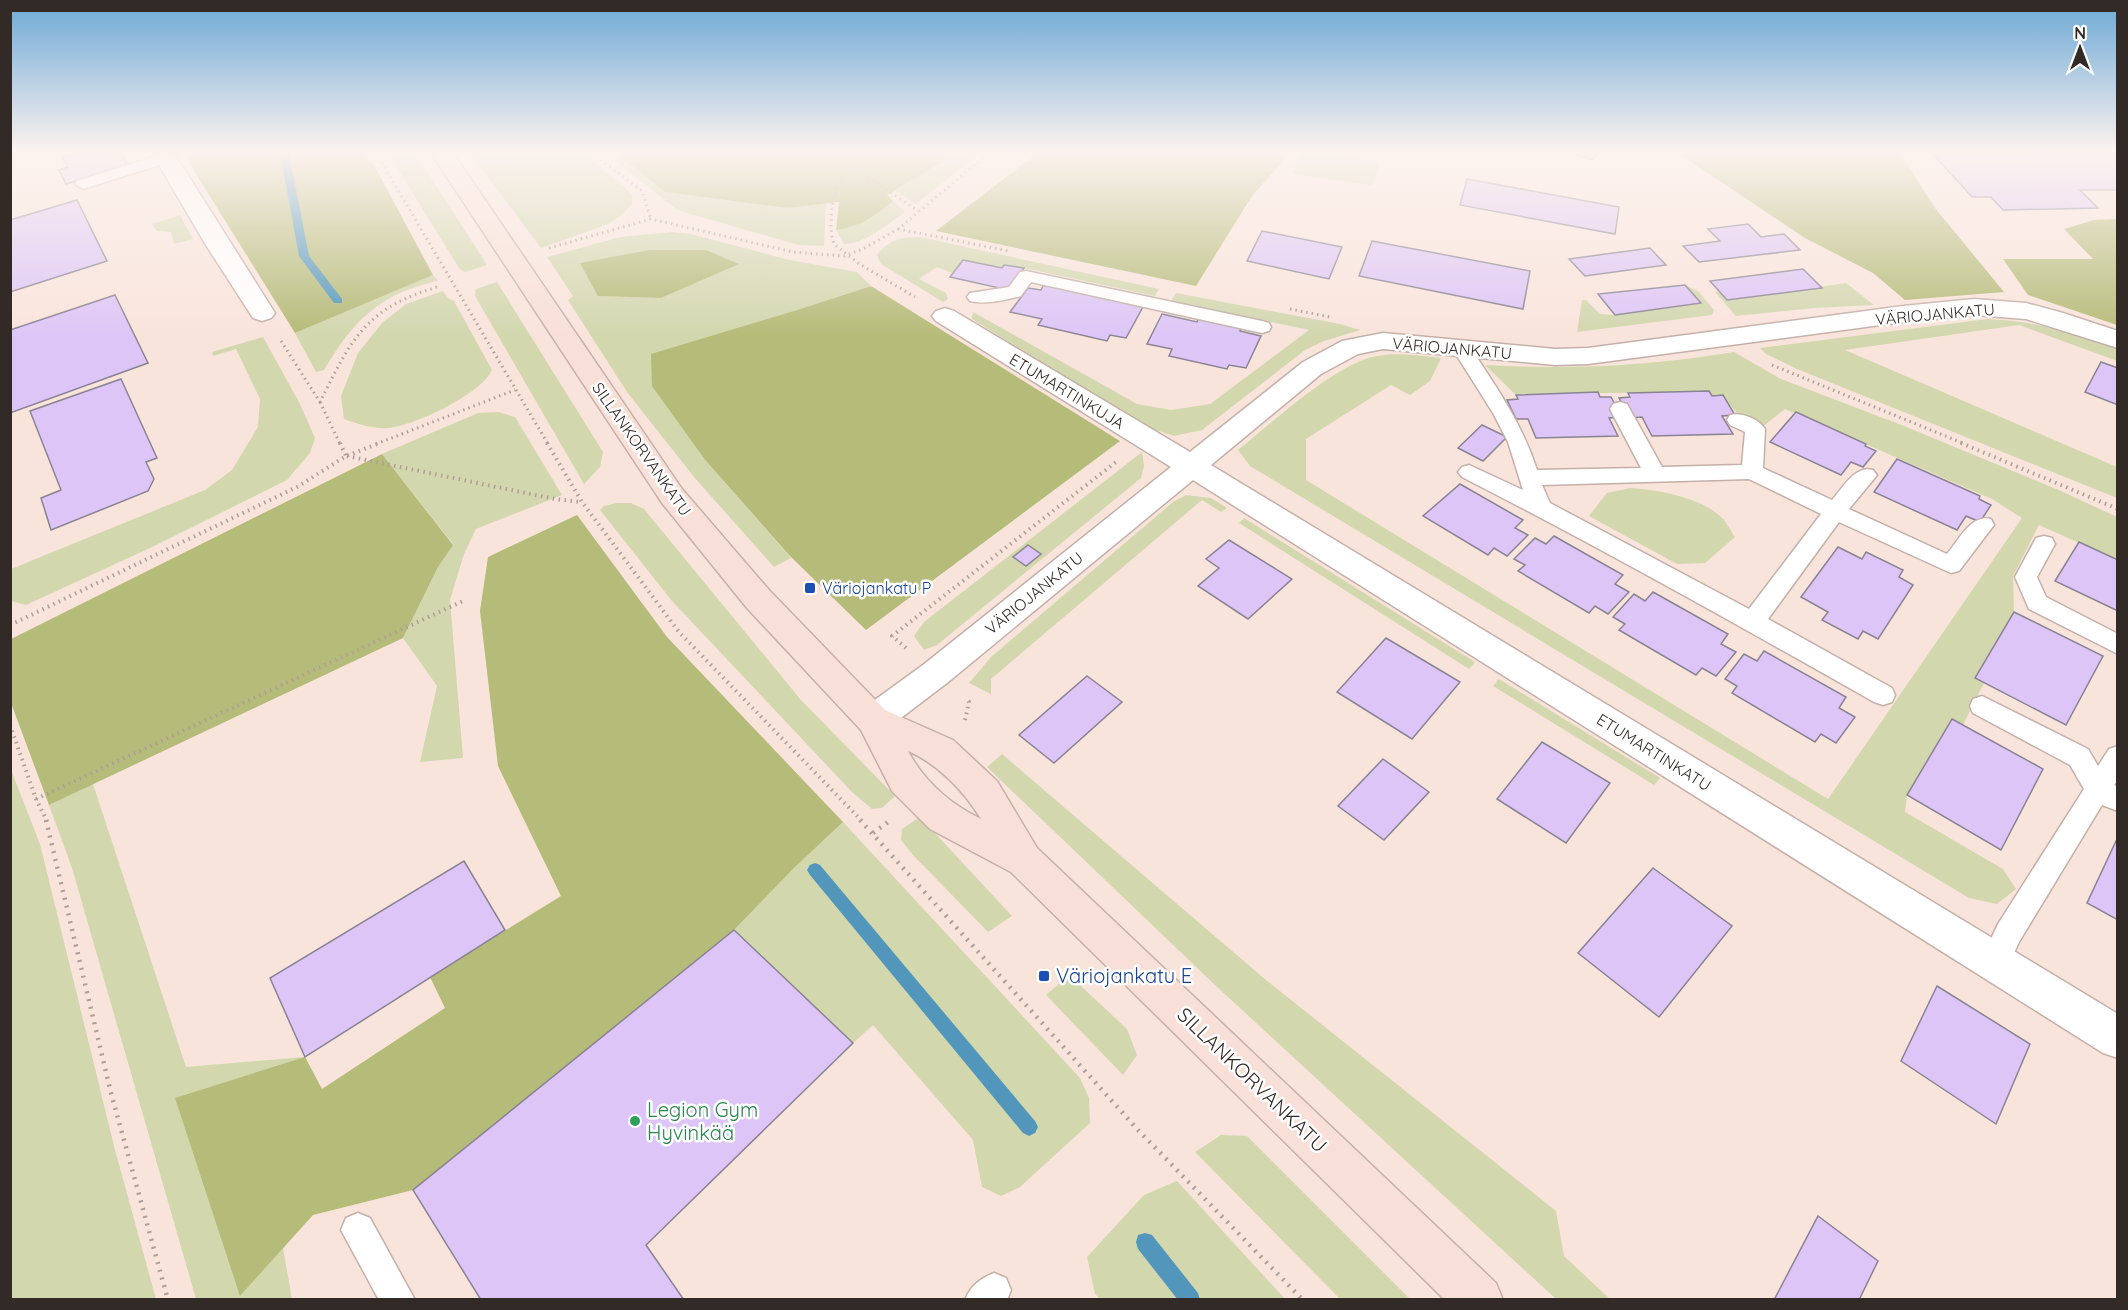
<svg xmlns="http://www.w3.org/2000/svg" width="2128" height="1310" font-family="Quicksand,sans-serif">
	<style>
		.green { fill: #d2d7ae; fill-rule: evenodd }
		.forest { fill: #b5bb78 }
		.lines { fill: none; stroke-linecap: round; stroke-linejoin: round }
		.stream { fill: #5297bb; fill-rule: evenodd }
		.building { fill: #ddc6f7; stroke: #8a8393; stroke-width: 1.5 }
		.lane-casing { stroke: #c4b0a9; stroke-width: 3 }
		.street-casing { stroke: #c4b0a9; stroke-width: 3 }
		.secondary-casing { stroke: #c4b0a9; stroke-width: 3 }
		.path-far2 { stroke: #af9e98; stroke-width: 3; stroke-dasharray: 1.5 4; stroke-linecap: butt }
		.path-far1 { stroke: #af9e98; stroke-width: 4; stroke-dasharray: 1.5 4.5; stroke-linecap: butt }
		.path { stroke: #af9e98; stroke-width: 4.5; stroke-dasharray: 2 6; stroke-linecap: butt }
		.lane { fill: #fff; fill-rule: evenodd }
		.street { fill: #fff; fill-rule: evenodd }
		.secondary { fill: #f8e0d8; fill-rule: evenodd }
		.transit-dot { fill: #1a4fb4; stroke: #fff; stroke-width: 2 }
		.leisure-dot { fill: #2e9e5b; stroke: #fff; stroke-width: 2 }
		.labels { text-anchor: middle; stroke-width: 5; stroke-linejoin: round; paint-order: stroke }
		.street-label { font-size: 16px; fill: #322a27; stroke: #fff }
		.transit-label { font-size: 16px; fill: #164399; stroke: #fff; text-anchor: start }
		.near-transit-label { font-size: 20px; fill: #164399; stroke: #fff; text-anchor: start }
		.near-street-label { font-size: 20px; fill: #322a27; stroke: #fff }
		.near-leisure-label { font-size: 20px; fill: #27864d; stroke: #fff; text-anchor: start }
	</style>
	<rect width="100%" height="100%" fill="#f9e4dc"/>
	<g class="green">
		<polygon points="388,153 415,153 487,265 465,272 459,268"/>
		<polygon points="470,153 582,153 625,187 632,196 632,204 623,214 608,224 541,248"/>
		<polygon points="606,153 616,153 665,192 787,208 826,202 824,246 799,245 677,210"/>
		<polygon points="957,153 980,153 916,204 894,190"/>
		<polygon points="1299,153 1343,153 1377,163 1379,168 1372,185 1293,174"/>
		<path d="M893,201L905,212C889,223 865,244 844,244L836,230C860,227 875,216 893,201Z"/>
		<polygon points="180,215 193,239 174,244 171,232 157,231 152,224"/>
		<path d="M672,232L691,234L789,260L857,272L871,286L794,311L706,461L791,558L774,567L694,477L627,392L568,300L573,296L547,257L621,237ZM706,250L738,264L661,298L599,296L581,263Z"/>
		<path d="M920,237L1159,289L1155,296L1024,268L1004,265L1002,268L963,260L952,273L937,267L919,279L946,293L948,299L943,302L881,264L877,255C889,240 901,237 920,237Z"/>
		<path d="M433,275L438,281C379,294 354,320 324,370L316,372L295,333Z"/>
		<polygon points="497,282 603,452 600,467 584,484 475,296 476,289"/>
		<polygon points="1846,283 1874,305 1813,308 1736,316 1715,292 1719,292 1727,300"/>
		<polygon points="1685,285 1698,291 1714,310 1712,315 1577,332 1582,300 1586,300 1600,314 1615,315 1700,303"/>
		<path d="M443,291L448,298L454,301L492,370C481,394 416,425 389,428C373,429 358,424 344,419L341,396L358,353L382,323L406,304Z"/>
		<polygon points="1176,293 1340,324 1360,330 1324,341 1305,350 1202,430 1174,436 1144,426 972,319 973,312 1137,404 1171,410 1210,404 1309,330 1171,301"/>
		<path d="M1987,319C2033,321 2075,332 2117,348V361L2019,325L1845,350L2117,467V498L1797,369L1766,354L1760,348Z"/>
		<polygon points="263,337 300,404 315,438 310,453 287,480 150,548 26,605 11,601 11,569 205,490 232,470 258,427 260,399 236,349 213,356 212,352"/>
		<path d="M1734,352L1781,379L1904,426L2061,491L2117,517V560L2039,525L2013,576L2014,612L1975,677L1984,683L1963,725L1951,720L1907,795L1905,812L2003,869L2016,889L1997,904L1969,898L1250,466L1238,450C1272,423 1336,363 1377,356C1399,352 1420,356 1441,358L1430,381L1410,395L1391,385L1306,439V480L1828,799L2022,518L1992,499L1785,409L1762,427C1743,419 1734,413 1723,395L1712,396L1709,391L1516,395L1485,365C1570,370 1649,366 1734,352Z"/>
		<polygon points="498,412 515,417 562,495 476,529 464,554 450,600 463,758 420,762 437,686 403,638 438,567 453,544 382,454 478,413"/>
		<polygon points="1142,452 1144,466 1141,478 937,645 924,650 914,636 924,622"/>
		<path d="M1630,488C1658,490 1701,497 1722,518C1727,523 1731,531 1735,537L1705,563L1677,564L1589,516L1607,493Z"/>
		<polygon points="1186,495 1211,498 1227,508 1221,512 1202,500 991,679 991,694 969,683 991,657 1173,502"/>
		<polygon points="617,503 631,503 644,509 801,700 895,796 882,808 872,809 852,792 672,601 600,510 604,506"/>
		<polygon points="1244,518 1475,662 1469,669 1239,523"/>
		<polygon points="1499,679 1660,778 1654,785 1493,686"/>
		<polygon points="1002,754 1266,980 1556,1211 1564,1256 1610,1299 1556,1299 1216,986 987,767"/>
		<polygon points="11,770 40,844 115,1150 156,1299 11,1299"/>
		<polygon points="93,784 186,1067 305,1057 240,1296 283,1248 292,1299 196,1299 72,868 49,805"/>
		<polygon points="920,817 1012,916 988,932 913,855 901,840 902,829"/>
		<polygon points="843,822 1080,1078 1089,1098 1090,1123 1020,1187 1001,1196 982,1187 973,1140 873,1025 853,1043 734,930 794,868"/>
		<polygon points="1069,975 1127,1029 1137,1055 1123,1075 1046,995"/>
		<polygon points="1221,1135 1247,1136 1410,1299 1340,1299 1195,1152"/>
		<polygon points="1177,1181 1285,1299 1100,1299 1095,1294 1087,1257 1144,1195"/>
	</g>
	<g class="forest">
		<polygon points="183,153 363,153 374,165 433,275 295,333"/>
		<path d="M616,153H957L887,195L893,201C875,216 860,227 836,230L839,202L787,208L665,192Z"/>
		<polygon points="1038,153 1290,153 1252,196 1196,286 936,231"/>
		<polygon points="1678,153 1900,153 1935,208 2004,292 1905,300 1873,273 1805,238"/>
		<polygon points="2117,219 2117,325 2028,295 2003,259 2093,259 2064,229 2094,220"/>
		<polygon points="650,250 706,250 739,264 661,298 598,296 580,263"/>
		<polygon points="871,286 1120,441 866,630 789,555 706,461 652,386 651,354 794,311"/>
		<polygon points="382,454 453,545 438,567 403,638 49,805 11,703 11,639"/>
		<polygon points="577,515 667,637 843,822 794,868 734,930 413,1190 313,1215 240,1296 175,1098 305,1057 322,1089 445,1008 430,977 561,896 498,766 480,611 488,557"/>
	</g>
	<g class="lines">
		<g class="stream">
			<polygon points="280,153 289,153 309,256 342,299 342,303 334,303 299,256"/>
			<polygon points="815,863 820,865 1035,1121 1038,1127 1035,1133 1029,1136 1023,1133 810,875 807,870 810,865"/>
			<polygon points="1145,1233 1152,1235 1198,1293 1200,1300 1178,1300 1138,1249 1136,1242 1138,1235"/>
		</g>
	</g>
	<g class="building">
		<polygon points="74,153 121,153 128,165 66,184 59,170 68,167 62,157"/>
		<polygon points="1571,153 1599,153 1592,160"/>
		<polygon points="1932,153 2118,153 2118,190 2080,190 2098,208 2003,210 1991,197 1972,197"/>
		<polygon points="1467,179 1619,207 1615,234 1460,205"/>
		<polygon points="77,200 107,261 10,292 10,220"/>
		<polygon points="1748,224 1761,237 1784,234 1800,250 1699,262 1683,246 1720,241 1708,229"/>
		<polygon points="1262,231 1342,247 1329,279 1247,261"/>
		<polygon points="1372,241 1530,271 1523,309 1359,276"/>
		<polygon points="1650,248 1666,265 1585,276 1569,259"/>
		<polygon points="963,260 1002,268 1004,265 1024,268 1008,290 950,277"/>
		<polygon points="1803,269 1822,288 1727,300 1710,281"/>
		<polygon points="1044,284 1144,305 1126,338 1110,335 1107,341 1038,325 1042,319 1010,312 1028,288 1041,290"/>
		<polygon points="1685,285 1701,303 1615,315 1598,294"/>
		<polygon points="115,295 148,363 10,413 10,330"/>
		<polygon points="1162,314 1197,322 1199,317 1242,327 1240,331 1261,336 1246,368 1229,365 1227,369 1169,356 1172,349 1147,344"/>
		<polygon points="2101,362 2118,368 2118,405 2085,392"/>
		<polygon points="121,379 157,458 146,462 154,479 148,491 51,530 41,498 61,490 30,411"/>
		<polygon points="1709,391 1712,396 1723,395 1735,415 1722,416 1733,434 1652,436 1642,417 1630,418 1619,398 1630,397 1628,393"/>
		<polygon points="1598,392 1600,397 1611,397 1622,417 1609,418 1618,436 1536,438 1528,419 1516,419 1507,400 1518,399 1516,395"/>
		<polygon points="1796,412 1866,444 1865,446 1876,451 1863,467 1851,462 1841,475 1770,442"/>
		<polygon points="1482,425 1507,437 1483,461 1458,448"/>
		<polygon points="1897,459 1980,496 1979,499 1991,505 1980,522 1966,516 1957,530 1874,492"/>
		<polygon points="1460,484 1523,520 1515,528 1528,535 1507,556 1494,548 1488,555 1423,516"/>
		<polygon points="1554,536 1623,575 1615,584 1629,592 1608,614 1595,606 1589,613 1518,571 1525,565 1514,559 1535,538 1546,544"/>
		<polygon points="1229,540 1292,579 1248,619 1198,586 1219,568 1206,559"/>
		<polygon points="2079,542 2118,560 2118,611 2055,581"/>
		<polygon points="1028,545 1041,554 1026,566 1013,557"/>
		<polygon points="1838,547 1862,559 1866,552 1903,570 1899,577 1913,585 1878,639 1863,631 1858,639 1822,620 1828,612 1801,597"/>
		<polygon points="1653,592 1728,634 1721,644 1736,652 1716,676 1702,668 1696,675 1619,630 1625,624 1613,617 1634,594 1645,601"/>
		<polygon points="2014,612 2103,656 2066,725 1975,678"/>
		<polygon points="1386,638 1460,682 1412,739 1337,692"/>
		<polygon points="1764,651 1846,697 1839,708 1855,717 1836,743 1821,734 1815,742 1732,693 1737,686 1725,679 1744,654 1757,661"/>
		<polygon points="1087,676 1122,702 1054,763 1019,735"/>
		<polygon points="1952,719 2043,769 2001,850 1907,795"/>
		<polygon points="1542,742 1610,783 1566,843 1497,799"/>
		<polygon points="1383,759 1429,792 1384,840 1338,806"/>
		<polygon points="2116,841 2118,842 2118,920 2087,903"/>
		<polygon points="464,861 505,930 305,1057 270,978"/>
		<polygon points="1653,868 1732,926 1659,1017 1578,953"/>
		<polygon points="734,930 853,1043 646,1245 684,1300 481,1300 413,1190"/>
		<polygon points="1937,986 2030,1044 1996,1124 1901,1061"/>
		<polygon points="1818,1216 1878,1261 1859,1300 1774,1300"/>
	</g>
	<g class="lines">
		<defs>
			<g id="lane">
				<polygon points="166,153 174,158 172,161 83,189 75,184 77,181"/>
				<path d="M1026,271L1262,321L1269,323L1271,327L1269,331L1262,333L1031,282L1021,296C1006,300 985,305 970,301L967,297L970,293L1009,287L1020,272Z"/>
				<path d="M1461,342L1468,344C1495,385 1522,423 1537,470L1641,468L1610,409L1613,404L1620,402L1627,404L1662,467L1742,465L1745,432L1730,425L1727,420L1730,415C1741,412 1759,419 1765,429L1763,468L1832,500C1843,488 1855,465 1873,470L1877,475L1873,480L1849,509L1947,554C1959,540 1971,514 1991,519L1994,525L1959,571L1951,573L1839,522L1768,619L1892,688L1895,695L1892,702L1883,705L1874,702C1738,625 1601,548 1462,477L1458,472L1462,467L1469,465L1523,490L1508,442L1493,413L1452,348L1454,344ZM1749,479L1821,514L1749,609L1550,503L1542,485Z"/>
				<polygon points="2044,536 2052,538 2055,544 2037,577 2046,597 2118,634 2118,654 2029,609 2015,577 2036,538"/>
				<polygon points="1982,696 2088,749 2098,766 2109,749 2118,746 2118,780 2114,785 2118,787 2118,811 2102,805 2019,942 2005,973 1995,977 1985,973 1980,963 1998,924 2084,789 2070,765 1973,713 1970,706 1973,699"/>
				<polygon points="358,1213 370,1218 415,1300 379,1300 341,1230 346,1218"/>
				<path d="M994,1273L1006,1278L1011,1290L1007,1300H965C971,1285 980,1279 994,1273Z"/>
			</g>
			<g id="street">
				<polygon points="152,153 174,153 275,313 271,318 262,321 253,318 204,242"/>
				<polygon points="1974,299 2026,303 2063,313 2118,331 2118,348 2026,319 1974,315 1903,322 1588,364 1555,365 1383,349 1358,354 1321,374 1211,465 2118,1014 2118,1058 2103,1053 1193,480 947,683 885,730 873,734 861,730 856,720 861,710 923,665 1171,467 936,321 932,316 936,311 945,308 954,311 1190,452 1303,362 1342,341 1383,333 1555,349 1588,348 1903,306"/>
			</g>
			<path id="secondary" d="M431,153H453L682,489L769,590L885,710L953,740L997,781L1037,848L1496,1283L1503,1300H1445L1011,872L930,829L892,791L861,730L747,608L662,503ZM908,751C938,764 964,791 981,819C950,804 924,781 908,751Z"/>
		</defs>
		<use href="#lane" class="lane-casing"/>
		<use href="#street" class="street-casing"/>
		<use href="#secondary" class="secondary-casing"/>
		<g class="path-far2">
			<polyline points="376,153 548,444"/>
			<polyline points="592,153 642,191 651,219"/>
			<polyline points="838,153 847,163 918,211"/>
			<path d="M855,153C837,177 825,215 834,244L858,263L915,297"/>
			<polyline points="898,229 1009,251"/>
			<polyline points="549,248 651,219 793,252 844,256 863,249 898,229 989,153"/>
			<polyline points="1290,309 1330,317"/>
			<path d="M281,341L320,402C353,336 366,308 440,286"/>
			<polyline points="1772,365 1965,444"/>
			<polyline points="320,402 340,444"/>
			<polyline points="376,444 515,390"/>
		</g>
		<g class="path-far1">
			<polyline points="340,443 346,456"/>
			<polyline points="547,443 582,502 679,632 862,821"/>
			<polyline points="1961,443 2118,509"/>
			<polyline points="347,456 555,499 581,502"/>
			<polyline points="10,625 297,487 346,456 380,443"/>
			<polyline points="906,648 892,636 1116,462"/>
			<polyline points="965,720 969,702 966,699"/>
			<polyline points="10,725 36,799 47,821"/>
			<polyline points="36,799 463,601"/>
		</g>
		<g class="path">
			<polyline points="46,820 111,1093 168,1300"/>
			<polyline points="860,820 1138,1130 1303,1300"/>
			<polyline points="873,833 888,822"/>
		</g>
		<use href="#lane" class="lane"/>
		<use href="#street" class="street"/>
		<use href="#secondary" class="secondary"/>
	</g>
	<linearGradient id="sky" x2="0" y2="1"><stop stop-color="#6ca8d6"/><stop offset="0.45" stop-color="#fcf3ef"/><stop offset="1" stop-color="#fcf3ef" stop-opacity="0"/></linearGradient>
	<rect width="2128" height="337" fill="url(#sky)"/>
	<g class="transit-dot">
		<rect x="804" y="582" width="12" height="12" rx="3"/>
		<rect x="1038" y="970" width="12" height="12" rx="3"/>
	</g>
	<circle class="leisure-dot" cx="635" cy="1121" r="6"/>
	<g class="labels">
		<g class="street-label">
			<text transform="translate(1935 314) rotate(-5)" y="6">VÄRIOJANKATU</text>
			<text transform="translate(1452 348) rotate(5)" y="6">VÄRIOJANKATU</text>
			<text transform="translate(1067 391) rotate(31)" y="6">ETUMARTINKUJA</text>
			<text transform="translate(642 449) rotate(55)" y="6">SILLANKORVANKATU</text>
			<text transform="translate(1034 593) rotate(-39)" y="6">VÄRIOJANKATU</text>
			<text transform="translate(1654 752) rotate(32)" y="6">ETUMARTINKATU</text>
		</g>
		<g class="transit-label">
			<text x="822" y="594">Väriojankatu P</text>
		</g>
		<g class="near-transit-label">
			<text x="1056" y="983">Väriojankatu E</text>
		</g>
		<g class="near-street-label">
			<text transform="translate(1252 1080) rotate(44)" y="7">SILLANKORVANKATU</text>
		</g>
		<g class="near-leisure-label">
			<text x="647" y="1117">Legion Gym<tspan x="647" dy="23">Hyvinkää</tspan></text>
		</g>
	</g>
	<rect width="2128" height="1310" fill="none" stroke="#322a27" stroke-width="24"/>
	<g transform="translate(2080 48)" stroke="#ffffff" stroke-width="4.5" paint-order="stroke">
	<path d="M0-4.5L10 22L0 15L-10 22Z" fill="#322a27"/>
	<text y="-9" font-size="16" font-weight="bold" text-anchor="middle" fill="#322a27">N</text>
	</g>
</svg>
